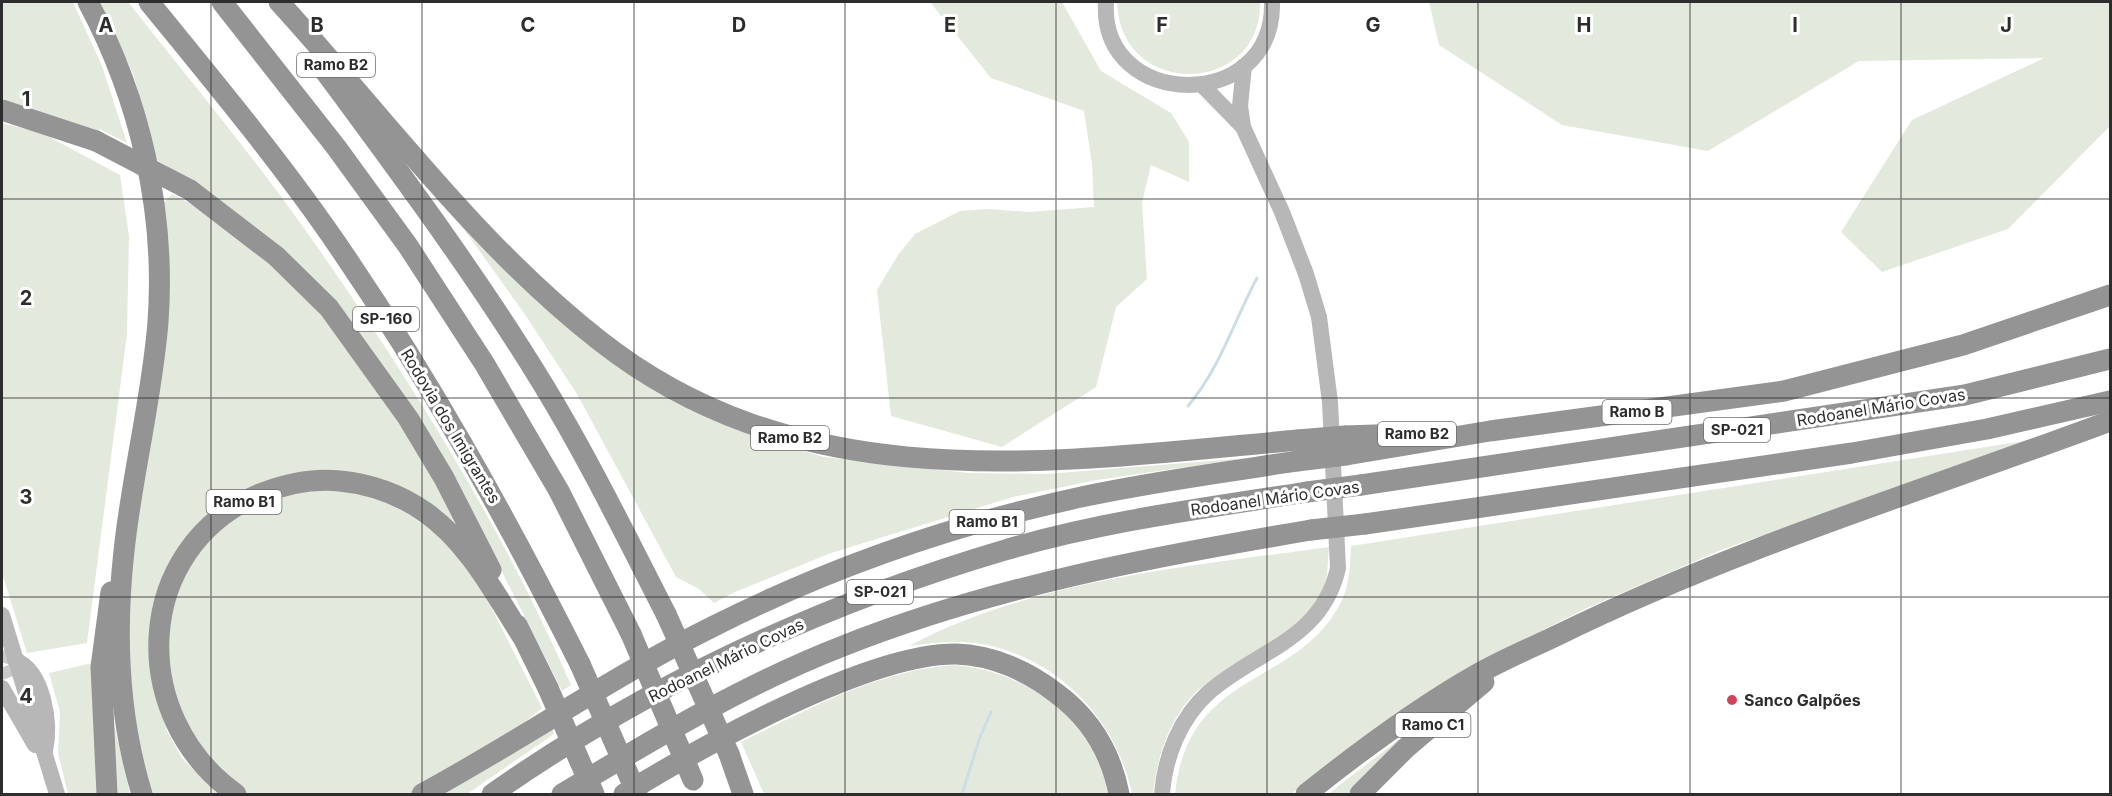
<svg xmlns="http://www.w3.org/2000/svg" width="2112" height="796" font-family="Inter,sans-serif">
	<style>
		.green { fill: #e4e9dd }
		.lines { fill: none; stroke-linecap: round; stroke-linejoin: round }
		.stream { stroke: #cbdee7; stroke-width: 3 }
		.street { stroke: #cacaca; stroke-width: 12 }
		.secondary { stroke: #b7b7b7; stroke-width: 16 }
		.highway { stroke: #949494; stroke-width: 21 }
		.highway-bridge { stroke: #949494; stroke-width: 21 }
		.grid { fill: none; stroke: #2d2d2d; stroke-width: 1.5; stroke-opacity: 0.55 }
		.poi-dot { fill: #cf445b; stroke: #fff; stroke-width: 2 }
		.labels { text-anchor: middle; stroke-width: 6; stroke-linejoin: round; paint-order: stroke }
		.shield { fill: #fff; stroke: #6c6c6c; stroke-width: 1.5 }
		.shield-label { font-size: 15px; font-weight: bold; fill: #2d2d2d }
		.street-label { font-size: 16px; fill: #2d2d2d; stroke: #fff }
		.poi-label { font-size: 16px; font-weight: bold; fill: #2d2d2d; stroke: #fff; text-anchor: start }
		.grid-label { font-size: 20px; text-anchor: middle; font-weight: bold; fill: #2d2d2d; stroke: #fff; stroke-width: 6; stroke-linejoin: round; paint-order: stroke }
	</style>
	<rect width="100%" height="100%" fill="#fff"/>
	<g class="green">
		<polygon points="2,2 73,2 102,66 127,143 100,129 97,132 2,100"/>
		<path d="M100,2H128C188,78 250,152 306,231C407,374 501,524 571,685L562,691L496,560L400,393L182,175L157,160L134,76Z"/>
		<polygon points="930,2 1062,2 1101,71 1171,113 1189,142 1189,182 1151,165 1142,203 1147,279 1116,307 1096,387 1002,447 891,416 877,290 898,255 915,234 960,211 988,209 1029,212 1094,207 1092,164 1084,111 991,78"/>
		<path d="M1117,2H1260C1262,96 1120,100 1117,2Z"/>
		<polygon points="1429,2 2110,2 2110,126 2008,229 1882,272 1841,232 1912,120 2044,58 1859,61 1708,151 1562,125 1439,45"/>
		<polygon points="2,123 42,133 120,175 129,236 127,334 87,643 27,653 2,573"/>
		<polygon points="428,179 516,273 704,414 761,439 824,457 969,473 1046,474 1248,458 1097,480 1013,497 831,553 735,592 714,603 699,589 676,577 577,394 524,313"/>
		<path d="M172,194C324,269 405,427 485,568L427,505L296,478L178,558L152,679L167,731L182,758L218,794H148L143,779L125,639L163,203Z"/>
		<path d="M2038,439L1721,550L1587,608L1543,630L1332,763L1291,794H1175C1188,667 1299,689 1342,600C1350,583 1350,564 1351,546Z"/>
		<polygon points="333,489 365,493 400,505 453,547 487,599 542,708 511,733 414,794 241,794 189,744 164,664 173,601 187,569 205,543 232,519 268,500 303,492"/>
		<path d="M1329,547C1328,556 1328,566 1327,575C1317,631 1235,656 1197,691C1169,718 1157,757 1153,794H1132C1117,720 1058,658 982,644C958,640 933,643 909,646C1032,580 1192,566 1329,547Z"/>
		<polygon points="97,662 99,794 68,794 58,753 60,712 49,673"/>
		<path d="M956,665C1029,672 1094,721 1108,794H764L741,742C809,709 880,669 956,665Z"/>
		<polygon points="111,711 130,794 112,794"/>
		<polygon points="1423,721 1348,794 1328,794"/>
		<polygon points="551,725 554,734 467,794 443,794"/>
	</g>
	<g class="lines">
		<g class="stream">
			<path d="M1188,406C1220,368 1234,321 1257,278"/>
			<polyline points="962,794 980,737 991,712"/>
		</g>
		<g class="street">
			<polyline points="2,656 15,660"/>
			<polyline points="2,674 17,668"/>
		</g>
		<g class="secondary">
			<path d="M1106,2C1099,111 1275,114 1272,2"/>
			<polyline points="1203,86 1243,127"/>
			<polyline points="2,615 57,794"/>
			<path d="M15,660C44,672 51,723 45,751"/>
			<polyline points="2,688 35,745"/>
			<path d="M1162,794C1165,756 1180,718 1209,692C1257,650 1322,640 1338,568L1330,402L1319,317L1306,274L1282,212L1243,127L1240,106L1244,66"/>
		</g>
		<g class="highway">
			<path d="M88,2C140,99 166,211 158,322C152,399 132,474 124,551C115,632 118,716 142,794"/>
			<path d="M149,2C210,77 275,155 330,234C425,371 505,515 580,664"/>
			<polyline points="222,2 336,147 408,246 484,363 559,491 631,634"/>
			<path d="M279,2C383,116 477,245 600,341C805,502 1056,462 1298,440"/>
			<path d="M324,70C400,173 477,276 544,386C589,460 627,538 666,614"/>
			<polyline points="2,110 96,141"/>
			<polyline points="190,190 276,256 329,308 408,418 444,478 491,570"/>
			<polyline points="1345,436 1405,434"/>
			<polyline points="1346,455 1490,431 1784,391 1963,345 2110,295"/>
			<polyline points="1361,485 1965,395 2110,359"/>
			<polyline points="1365,524 1852,453 1987,429 2110,401"/>
			<polyline points="517,625 548,688"/>
			<polyline points="729,754 743,794"/>
			<polyline points="107,794 101,667 111,592"/>
			<path d="M236,794C127,717 132,548 260,494C285,484 313,478 340,481C371,484 399,494 425,512C468,542 494,592 522,636"/>
			<path d="M422,794C520,741 613,676 714,626C831,567 959,523 1086,496C1156,481 1227,472 1297,461"/>
			<path d="M492,794C648,685 822,604 1005,550C1103,521 1206,508 1307,492"/>
			<path d="M562,794C652,740 745,684 843,646C995,586 1151,557 1311,530"/>
			<path d="M624,794C701,747 868,653 956,654C992,655 1028,671 1056,693C1090,718 1111,753 1119,794"/>
			<path d="M1306,794C1360,751 1416,709 1476,675C1502,660 1531,648 1558,635C1735,548 1925,490 2110,421"/>
			<polyline points="1360,794 1406,748 1484,682"/>
		</g>
		<g class="highway-bridge">
			<polyline points="96,141 190,190"/>
			<polyline points="1298,440 1345,436"/>
			<polyline points="1297,461 1346,455"/>
			<polyline points="1307,492 1361,485"/>
			<polyline points="1311,530 1365,524"/>
			<polyline points="666,614 729,754"/>
			<polyline points="631,634 693,780"/>
			<polyline points="580,664 637,794"/>
			<polyline points="548,688 594,794"/>
		</g>
	</g>
	<path class="grid" d="M211,2V794M422,2V794M634,2V794M845,2V794M1056,2V794M1267,2V794M1478,2V794M1690,2V794M1901,2V794M2,199H2110M2,398H2110M2,597H2110"/>
	<circle class="poi-dot" cx="1732" cy="700" r="6"/>
	<g class="labels">
		<g class="shield">
			<rect x="297" y="53" width="78" height="24" rx="4.5"/>
			<rect x="353" y="307" width="66" height="24" rx="4.5"/>
			<rect x="1602.5" y="400" width="69" height="24" rx="4.5"/>
			<rect x="1704" y="418" width="66" height="24" rx="4.5"/>
			<rect x="1378" y="422" width="78" height="24" rx="4.5"/>
			<rect x="751" y="426" width="78" height="24" rx="4.5"/>
			<rect x="206.5" y="490" width="75" height="24" rx="4.5"/>
			<rect x="949.5" y="510" width="75" height="24" rx="4.5"/>
			<rect x="847" y="580" width="66" height="24" rx="4.5"/>
			<rect x="1395.5" y="713" width="75" height="24" rx="4.5"/>
		</g>
		<g class="shield-label">
			<text x="336" y="70">Ramo B2</text>
			<text x="386" y="324">SP-160</text>
			<text x="1637" y="417">Ramo B</text>
			<text x="1737" y="435">SP-021</text>
			<text x="1417" y="439">Ramo B2</text>
			<text x="790" y="443">Ramo B2</text>
			<text x="244" y="507">Ramo B1</text>
			<text x="987" y="527">Ramo B1</text>
			<text x="880" y="597">SP-021</text>
			<text x="1433" y="730">Ramo C1</text>
		</g>
		<g class="street-label">
			<text transform="translate(1881 407) rotate(-9)" y="6">Rodoanel Mário Covas</text>
			<text transform="translate(451 426) rotate(59)" y="6">Rodovia dos Imigrantes</text>
			<text transform="translate(1275 498) rotate(-8)" y="6">Rodoanel Mário Covas</text>
			<text transform="translate(726 660) rotate(-26)" y="6">Rodoanel Mário Covas</text>
		</g>
		<g class="poi-label">
			<text x="1744" y="706">Sanco Galpões</text>
		</g>
	</g>
	<g class="grid-label">
		<text x="106" y="32">A</text>
		<text x="317" y="32">B</text>
		<text x="528" y="32">C</text>
		<text x="739" y="32">D</text>
		<text x="950" y="32">E</text>
		<text x="1162" y="32">F</text>
		<text x="1373" y="32">G</text>
		<text x="1584" y="32">H</text>
		<text x="1795" y="32">I</text>
		<text x="2006" y="32">J</text>
		<text x="26" y="106">1</text>
		<text x="26" y="305">2</text>
		<text x="26" y="504">3</text>
		<text x="26" y="703">4</text>
	</g>
	<rect width="2112" height="796" fill="none" stroke="#2d2d2d" stroke-width="6"/>
</svg>
